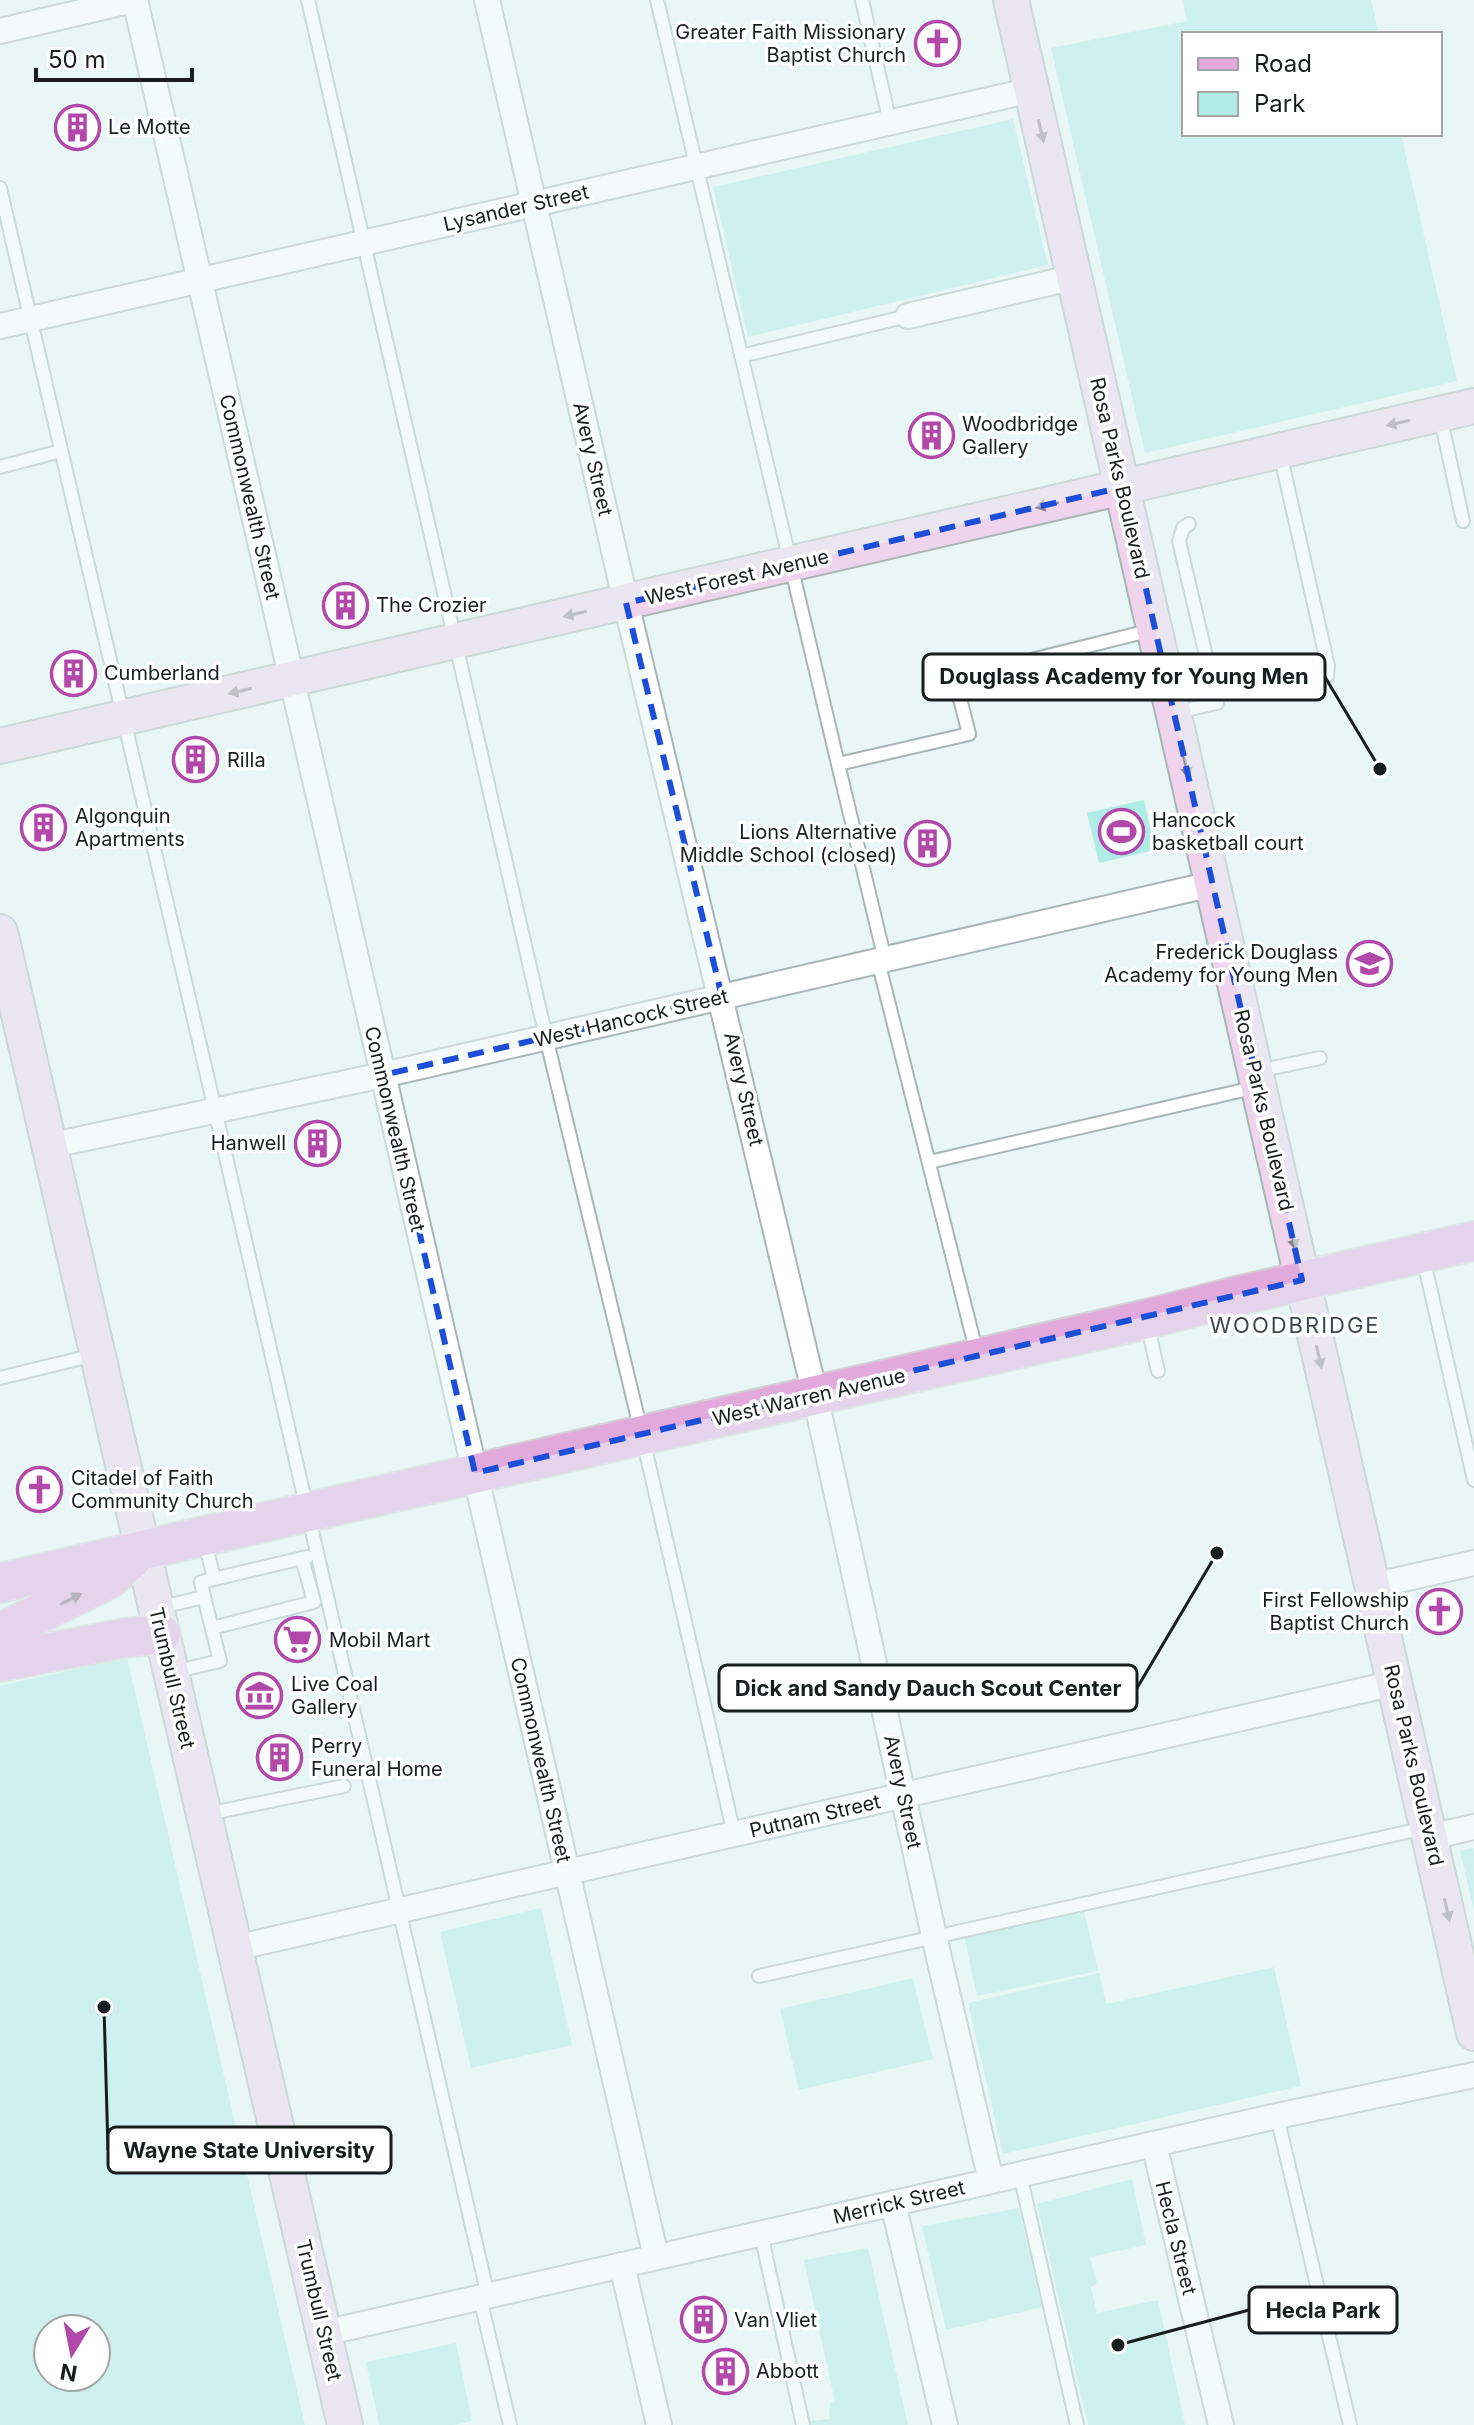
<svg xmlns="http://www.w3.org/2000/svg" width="1474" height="2425" font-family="Inter,sans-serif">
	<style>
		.green { fill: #afece8; fill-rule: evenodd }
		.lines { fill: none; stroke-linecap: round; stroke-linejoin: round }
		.lane-casing { stroke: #a8b6b5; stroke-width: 16 }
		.street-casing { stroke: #a8b6b5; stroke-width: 28 }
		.secondary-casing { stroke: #a8b6b5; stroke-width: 38 }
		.primary-casing { stroke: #d1d2d2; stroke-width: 42 }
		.lane { stroke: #fff; stroke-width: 12 }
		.street { stroke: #fff; stroke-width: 24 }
		.secondary { stroke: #f0d4ee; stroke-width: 34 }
		.primary { stroke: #e2a9dd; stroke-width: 38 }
		.oneway { fill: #8f8290 }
		.oneway2 { fill: #7d637d }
		.marked { fill: none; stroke: #1d4ed8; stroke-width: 6; stroke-dasharray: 16 10; stroke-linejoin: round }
		.labels { text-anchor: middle; stroke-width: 7; stroke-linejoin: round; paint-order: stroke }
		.poi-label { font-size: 20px; fill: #181d1d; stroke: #fff; text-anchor: start }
		.street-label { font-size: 20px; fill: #181d1d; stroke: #fff }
		.neighbourhood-label { font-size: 22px; letter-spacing: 2px; fill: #3e4a49; stroke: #fff }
		.leader { fill: none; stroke: #181d1d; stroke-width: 3 }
		.callout-dot { fill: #181d1d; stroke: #fff; stroke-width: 3 }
		.callout { fill: #fff; stroke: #181d1d; stroke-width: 3 }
		.callout-label { font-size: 22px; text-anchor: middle; font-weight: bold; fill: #181d1d }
	</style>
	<rect width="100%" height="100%" fill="#e8f6f5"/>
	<g class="green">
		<polygon points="1183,0 1371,0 1379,34 1184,34 1184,134 1401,134 1457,381 1145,453 1051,48 1187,21"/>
		<polygon points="1013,119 1048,265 748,337 713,187"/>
		<polygon points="1144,800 1155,850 1099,863 1087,813"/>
		<path d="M127,1657L305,2425H0V1686ZM48,2329H96V2377H48Z"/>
		<polygon points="1474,1848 1474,1911 1460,1851"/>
		<polygon points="541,1908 572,2045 471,2068 440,1932"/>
		<polygon points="1084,1910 1098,1971 977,1996 964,1936"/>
		<polygon points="1274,1967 1301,2086 1003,2154 968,2003 1099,1973 1106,2004"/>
		<polygon points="913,1978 933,2059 799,2090 780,2009"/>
		<polygon points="1132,2179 1146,2245 1090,2257 1097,2283 1091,2287 1097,2313 1158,2300 1185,2425 1088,2425 1037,2204"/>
		<polygon points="1019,2208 1042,2307 946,2330 922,2226"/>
		<polygon points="868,2248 908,2425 807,2425 810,2421 829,2419 830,2403 835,2402 804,2260"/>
		<polygon points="456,2343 472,2421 455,2425 379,2425 366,2362"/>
	</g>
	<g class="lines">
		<defs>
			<g id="lane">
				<polyline points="308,0 546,1037 642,1435 734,1834"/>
				<polyline points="657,0 838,764"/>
				<polyline points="862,0 890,123"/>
				<path d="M0,188C166,890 326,1593 488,2296"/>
				<polyline points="741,356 908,316"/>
				<polyline points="1440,415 1463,521"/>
				<polyline points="1280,453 1328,666 1327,676 1317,683"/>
				<polyline points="0,467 61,451"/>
				<polyline points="1177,712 1217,703 1179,541 1183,528 1189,524"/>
				<polyline points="885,960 838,764 969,734 955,679 1152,630"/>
				<polyline points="878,961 977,1354"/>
				<polyline points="1257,1071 1320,1058"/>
				<polyline points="929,1162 1257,1087"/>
				<polyline points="1423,1257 1474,1480"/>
				<polyline points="1147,1323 1158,1371"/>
				<polyline points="0,1378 94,1355"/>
				<polyline points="204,1539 214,1578"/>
				<polyline points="204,1597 201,1582 307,1557"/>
				<polyline points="158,1608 204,1597 220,1661 173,1672"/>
				<polyline points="212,1628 314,1602 302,1558"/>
				<polyline points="207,1814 344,1786"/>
				<polyline points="759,1976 1425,1828"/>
				<polyline points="1277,2116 1350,2425"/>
				<polyline points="1020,2174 1077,2425"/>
				<polyline points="761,2234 803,2425"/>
				<polyline points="480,2298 510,2425"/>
			</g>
			<g id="street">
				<polyline points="135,0 656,2257"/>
				<polyline points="487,0 626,603 815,1395 934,1936 991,2181"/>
				<polyline points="0,31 133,0"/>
				<polyline points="908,316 1075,277"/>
				<polyline points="0,326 1032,90"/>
				<polyline points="48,1146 383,1075 1212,884"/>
				<polyline points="1372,1586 1474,1563"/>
				<polyline points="1430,1837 1474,1827"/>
				<polyline points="235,1948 1395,1683"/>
				<polyline points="1154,2144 1221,2425"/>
				<polyline points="893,2203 945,2425"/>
				<polyline points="622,2265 659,2425"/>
				<polyline points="324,2333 1277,2116 1474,2075"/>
			</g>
			<g id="secondary">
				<polyline points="1011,0 1474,2033"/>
				<polyline points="0,746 1474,406"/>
				<polyline points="0,932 345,2425"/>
			</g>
			<g id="primary">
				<polyline points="0,1583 1147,1319 1233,1297 1474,1241"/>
				<polyline points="0,1633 109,1579 132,1559"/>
				<polyline points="0,1662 125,1638 161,1634"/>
			</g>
		</defs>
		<use href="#lane" class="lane-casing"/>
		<use href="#street" class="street-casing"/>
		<use href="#secondary" class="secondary-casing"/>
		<use href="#primary" class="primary-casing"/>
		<use href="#lane" class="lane"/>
		<use href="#street" class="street"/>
		<use href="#secondary" class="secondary"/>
		<use href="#primary" class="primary"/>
	</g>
	<defs><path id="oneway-solid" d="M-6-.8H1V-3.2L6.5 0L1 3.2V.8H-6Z" transform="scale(2)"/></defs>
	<g class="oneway">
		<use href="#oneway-solid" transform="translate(1041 131) rotate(77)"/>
		<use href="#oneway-solid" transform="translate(1398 423) rotate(167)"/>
		<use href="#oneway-solid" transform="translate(1047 505) rotate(167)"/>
		<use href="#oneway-solid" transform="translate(575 614) rotate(167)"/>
		<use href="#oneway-solid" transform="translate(240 691) rotate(167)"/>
		<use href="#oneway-solid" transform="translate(1186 766) rotate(77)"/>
		<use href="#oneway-solid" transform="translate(1293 1238) rotate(77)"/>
		<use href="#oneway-solid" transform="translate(1319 1357) rotate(77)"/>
		<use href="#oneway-solid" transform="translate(1447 1910) rotate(77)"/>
	</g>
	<use class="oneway2" href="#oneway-solid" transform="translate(71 1599) rotate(-27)"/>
	<path d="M0 0H1474V2425H0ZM1123,487L1302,1280L475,1473L383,1075L722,997L626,603Z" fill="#e8f6f5" fill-opacity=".55" fill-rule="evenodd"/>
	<path class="marked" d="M1123,487L1302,1280L475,1473L383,1075L722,997L626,603Z"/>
	<defs>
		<symbol id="church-ring" viewBox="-11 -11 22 22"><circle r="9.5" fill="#fff" stroke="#b148aa" stroke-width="1.5"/><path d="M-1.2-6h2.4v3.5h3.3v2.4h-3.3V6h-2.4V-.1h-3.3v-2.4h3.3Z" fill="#b148aa"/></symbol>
		<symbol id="building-ring" viewBox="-11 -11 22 22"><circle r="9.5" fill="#fff" stroke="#b148aa" stroke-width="1.5"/><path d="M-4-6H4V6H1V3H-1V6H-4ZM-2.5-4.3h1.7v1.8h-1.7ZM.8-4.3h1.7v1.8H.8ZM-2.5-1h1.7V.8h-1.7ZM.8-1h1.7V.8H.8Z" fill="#b148aa"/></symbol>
		<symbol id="stadium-ring" viewBox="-11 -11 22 22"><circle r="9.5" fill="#fff" stroke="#b148aa" stroke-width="1.5"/><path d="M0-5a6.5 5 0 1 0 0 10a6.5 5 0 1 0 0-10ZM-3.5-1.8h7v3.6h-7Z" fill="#b148aa"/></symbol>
		<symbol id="school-ring" viewBox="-11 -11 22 22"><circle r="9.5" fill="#fff" stroke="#b148aa" stroke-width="1.5"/><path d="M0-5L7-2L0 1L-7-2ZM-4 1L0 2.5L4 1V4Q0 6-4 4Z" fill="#b148aa"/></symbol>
		<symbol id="supermarket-ring" viewBox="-11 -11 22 22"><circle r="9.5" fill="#fff" stroke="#b148aa" stroke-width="1.5"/><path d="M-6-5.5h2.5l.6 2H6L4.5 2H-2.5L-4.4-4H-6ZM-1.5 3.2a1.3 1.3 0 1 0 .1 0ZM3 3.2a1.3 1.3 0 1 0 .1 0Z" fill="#b148aa"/></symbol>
		<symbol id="museum-ring" viewBox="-11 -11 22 22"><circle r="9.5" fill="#fff" stroke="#b148aa" stroke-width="1.5"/><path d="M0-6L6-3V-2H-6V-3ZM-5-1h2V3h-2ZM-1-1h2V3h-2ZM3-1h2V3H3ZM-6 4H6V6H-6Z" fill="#b148aa"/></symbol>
	</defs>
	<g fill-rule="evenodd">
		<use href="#church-ring" x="912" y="18" width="51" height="51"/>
		<use href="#building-ring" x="52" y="102" width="51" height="51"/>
		<use href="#building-ring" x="906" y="410" width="51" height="51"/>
		<use href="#building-ring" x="320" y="580" width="51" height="51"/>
		<use href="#building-ring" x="48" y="648" width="51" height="51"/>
		<use href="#building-ring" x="170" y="734" width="51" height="51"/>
		<use href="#building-ring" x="18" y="802" width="51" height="51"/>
		<use href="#stadium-ring" x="1096" y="806" width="51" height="51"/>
		<use href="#building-ring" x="902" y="818" width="51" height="51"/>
		<use href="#school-ring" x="1344" y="938" width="51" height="51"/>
		<use href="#building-ring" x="292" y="1118" width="51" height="51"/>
		<use href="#church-ring" x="14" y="1464" width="51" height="51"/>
		<use href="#church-ring" x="1414" y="1586" width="51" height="51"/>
		<use href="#supermarket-ring" x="272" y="1614" width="51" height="51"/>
		<use href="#museum-ring" x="234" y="1670" width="51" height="51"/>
		<use href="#building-ring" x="254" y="1732" width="51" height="51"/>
		<use href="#building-ring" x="678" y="2294" width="51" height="51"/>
		<use href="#building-ring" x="700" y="2346" width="51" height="51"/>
	</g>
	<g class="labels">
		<g class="poi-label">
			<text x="906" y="39" text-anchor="end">Greater Faith Missionary<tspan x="906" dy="23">Baptist Church</tspan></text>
			<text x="108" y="134">Le Motte</text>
			<text x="962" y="431">Woodbridge<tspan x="962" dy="23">Gallery</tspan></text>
			<text x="376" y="612">The Crozier</text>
			<text x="104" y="680">Cumberland</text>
			<text x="227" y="767">Rilla</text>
			<text x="75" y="823">Algonquin<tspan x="75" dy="23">Apartments</tspan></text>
			<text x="1152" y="827">Hancock<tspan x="1152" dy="23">basketball court</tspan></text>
			<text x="897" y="839" text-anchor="end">Lions Alternative<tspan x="897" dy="23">Middle School (closed)</tspan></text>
			<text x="1338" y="959" text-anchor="end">Frederick Douglass<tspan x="1338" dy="23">Academy for Young Men</tspan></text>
			<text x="286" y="1150" text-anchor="end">Hanwell</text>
			<text x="71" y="1485">Citadel of Faith<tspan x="71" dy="23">Community Church</tspan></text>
			<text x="1409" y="1607" text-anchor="end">First Fellowship<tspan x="1409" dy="23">Baptist Church</tspan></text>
			<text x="329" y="1647">Mobil Mart</text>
			<text x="291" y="1691">Live Coal<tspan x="291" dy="23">Gallery</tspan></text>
			<text x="311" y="1753">Perry<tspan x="311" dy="23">Funeral Home</tspan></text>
			<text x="734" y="2327">Van Vliet</text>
			<text x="756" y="2378">Abbott</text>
		</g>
		<g class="street-label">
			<text transform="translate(516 208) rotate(-13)" y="7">Lysander Street</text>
			<text transform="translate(593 459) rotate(77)" y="7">Avery Street</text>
			<text transform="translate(1120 478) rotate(77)" y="7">Rosa Parks Boulevard</text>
			<text transform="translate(250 497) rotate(77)" y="7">Commonwealth Street</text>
			<text transform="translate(737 577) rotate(-13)" y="7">West Forest Avenue</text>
			<text transform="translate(631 1018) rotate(-13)" y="7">West Hancock Street</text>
			<text transform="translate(744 1089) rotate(77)" y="7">Avery Street</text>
			<text transform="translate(1264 1110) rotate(77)" y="7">Rosa Parks Boulevard</text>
			<text transform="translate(395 1129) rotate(77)" y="7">Commonwealth Street</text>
			<text transform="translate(809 1397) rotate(-13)" y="7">West Warren Avenue</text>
			<text transform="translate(172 1678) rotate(77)" y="7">Trumbull Street</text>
			<text transform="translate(541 1760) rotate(77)" y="7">Commonwealth Street</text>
			<text transform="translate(1414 1765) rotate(77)" y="7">Rosa Parks Boulevard</text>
			<text transform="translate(903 1792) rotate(78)" y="7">Avery Street</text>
			<text transform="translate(815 1816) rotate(-13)" y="7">Putnam Street</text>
			<text transform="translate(899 2202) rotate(-13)" y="7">Merrick Street</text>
			<text transform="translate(1176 2238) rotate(76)" y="7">Hecla Street</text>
			<text transform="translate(319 2310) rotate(77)" y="7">Trumbull Street</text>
		</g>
		<g class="neighbourhood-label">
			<text x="1295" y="1333">WOODBRIDGE</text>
		</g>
	</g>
	<path class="leader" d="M1380 769L1325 677M1217 1553L1137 1688M104 2007L108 2150M1118 2345L1249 2310"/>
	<g class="callout-dot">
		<circle cx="1380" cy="769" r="8"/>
		<circle cx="1217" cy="1553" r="8"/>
		<circle cx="104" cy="2007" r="8"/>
		<circle cx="1118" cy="2345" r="8"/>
	</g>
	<g class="callout">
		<rect x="923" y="654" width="402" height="46" rx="8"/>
		<rect x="719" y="1665" width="418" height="46" rx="8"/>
		<rect x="108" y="2127" width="283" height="46" rx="8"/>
		<rect x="1249" y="2287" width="148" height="46" rx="8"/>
	</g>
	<g class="callout-label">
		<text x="1124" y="684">Douglass Academy for Young Men</text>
		<text x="928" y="1696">Dick and Sandy Dauch Scout Center</text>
		<text x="249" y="2158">Wayne State University</text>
		<text x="1323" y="2318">Hecla Park</text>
	</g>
	<rect x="1182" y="32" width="260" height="104" fill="#ffffff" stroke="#a3a5a5" stroke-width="2"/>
	<rect x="1198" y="58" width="40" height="12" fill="#e2a9dd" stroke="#a3a5a5" stroke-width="2"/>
	<text x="1254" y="72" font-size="24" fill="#181d1d">Road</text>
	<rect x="1198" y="92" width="40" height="24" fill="#afece8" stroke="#a3a5a5" stroke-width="2"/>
	<text x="1254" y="112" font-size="24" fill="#181d1d">Park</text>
	<g transform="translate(72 2353) rotate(190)"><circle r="38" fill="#ffffff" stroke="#a3a5a5" stroke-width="2"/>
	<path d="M0-6L14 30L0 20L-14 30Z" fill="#b148aa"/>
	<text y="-12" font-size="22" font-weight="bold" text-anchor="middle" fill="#181d1d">N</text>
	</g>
	<path d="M36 68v12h156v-12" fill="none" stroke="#181d1d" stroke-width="4"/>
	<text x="48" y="68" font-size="24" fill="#181d1d" stroke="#ffffff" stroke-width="6" paint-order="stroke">50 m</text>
</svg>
